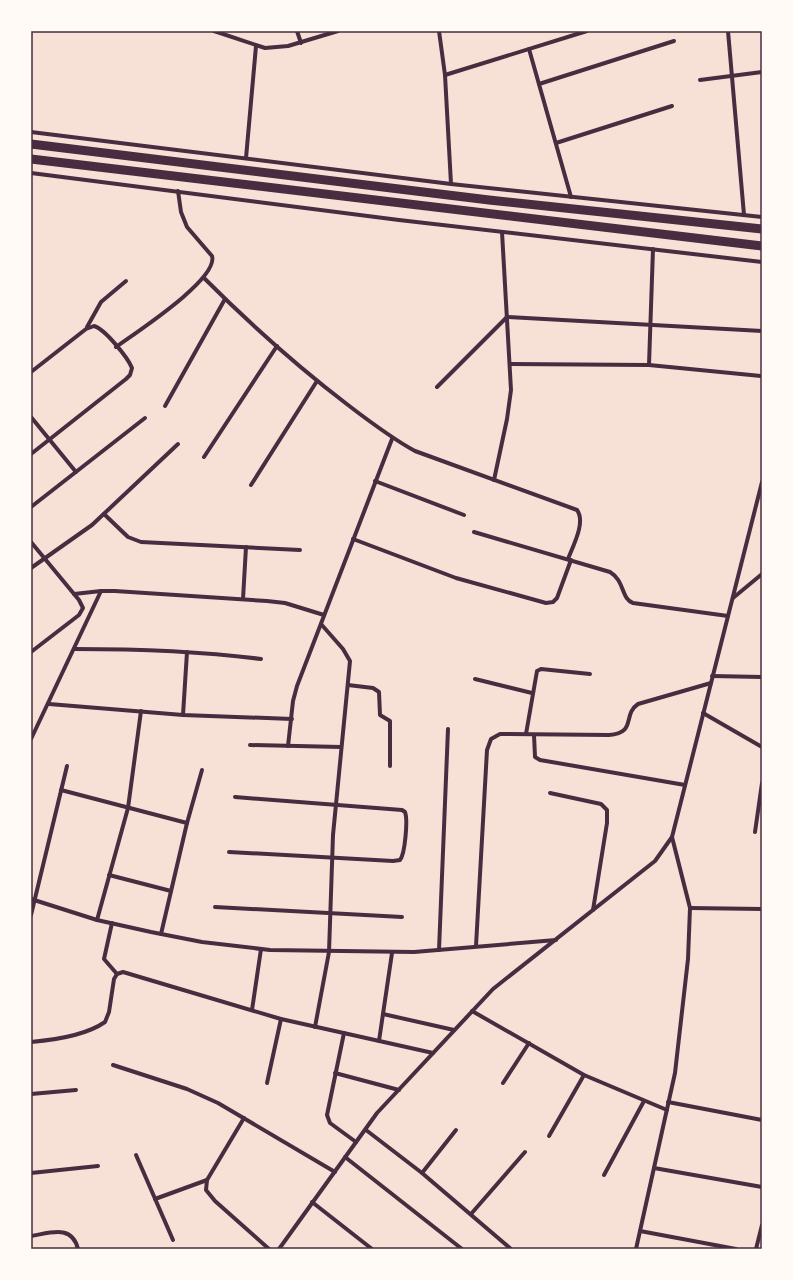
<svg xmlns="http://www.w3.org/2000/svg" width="793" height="1280" font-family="'PT Sans',sans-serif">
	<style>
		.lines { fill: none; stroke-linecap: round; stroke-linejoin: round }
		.minor { stroke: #4a2c40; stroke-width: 4 }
		.trunk { stroke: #4a2c40; stroke-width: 9 }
		.neatline { fill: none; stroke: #4a2c40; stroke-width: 1.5 }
	</style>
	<rect width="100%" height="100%" fill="#f7e1d7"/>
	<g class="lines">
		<g class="minor">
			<polyline points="214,31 265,48 288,46 338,31"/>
			<polyline points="297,31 301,43"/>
			<polyline points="439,31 445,75 451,184"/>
			<polyline points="728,31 744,215"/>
			<polyline points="529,49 571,197"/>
			<polyline points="445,75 587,31"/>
			<polyline points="700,80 762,72"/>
			<polyline points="539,84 674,41"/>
			<polyline points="31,132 451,184 762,217"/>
			<polyline points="556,143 672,106"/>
			<polyline points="246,158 256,46"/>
			<polyline points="31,173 399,220 762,262"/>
			<path d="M204,278C249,323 297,366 348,405C369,421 391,438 415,451L577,510C586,522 573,546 568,559"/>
			<polyline points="87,327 101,302 126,281"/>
			<path d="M116,347C135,333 219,279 212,256L187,227L181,212L178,191"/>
			<polyline points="510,364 649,365 761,376"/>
			<polyline points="649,365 653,249"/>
			<path d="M31,372L86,329L94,326C105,329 128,358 132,368L130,375L126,379L31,454"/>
			<polyline points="437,387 507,317 762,331"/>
			<polyline points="165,406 225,299"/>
			<polyline points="31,417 76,472"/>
			<polyline points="204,457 277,346"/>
			<polyline points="494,480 507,419 511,390 502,232"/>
			<polyline points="375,481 464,515"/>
			<polyline points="251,485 317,381"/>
			<polyline points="31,507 145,418"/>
			<polyline points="104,514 128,537 141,542 300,550"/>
			<path d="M474,532L610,572C625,581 621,599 633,603L728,616"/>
			<polyline points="353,539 456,578 546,603 553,602 557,598 571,560"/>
			<polyline points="31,542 79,600 83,608 79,615 31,652"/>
			<polyline points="31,568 92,525 178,444"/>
			<polyline points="74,594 101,591 115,591 267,601 285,603 324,615"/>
			<polyline points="733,598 762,574"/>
			<polyline points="243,599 246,547"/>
			<path d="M74,649C137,649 199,651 261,659"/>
			<polyline points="712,676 762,677"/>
			<polyline points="475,679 532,693"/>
			<polyline points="348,685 373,688 379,692 380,715 390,721 390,766"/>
			<polyline points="49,704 183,715 292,719"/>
			<polyline points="703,713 762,747"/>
			<polyline points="183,715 187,652"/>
			<polyline points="526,734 537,671 541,669 590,674"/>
			<polyline points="534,735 535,757 540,760 685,785"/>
			<polyline points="31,739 101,591"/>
			<polyline points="250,745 341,747"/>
			<polyline points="288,746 293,701 297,686 392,439"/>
			<polyline points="61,790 187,823"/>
			<polyline points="550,793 601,804 607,810 607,823 593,910"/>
			<polyline points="755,832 762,783"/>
			<path d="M229,852L393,861L400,860C405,854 408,820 405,812L402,810L235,797"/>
			<polyline points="109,875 171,891"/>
			<polyline points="31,899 97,920 151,932 202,942 270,950 414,952 556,940"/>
			<polyline points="215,907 402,917"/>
			<polyline points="690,908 762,909"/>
			<polyline points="31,915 67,766"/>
			<polyline points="97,920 128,808 141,711"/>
			<polyline points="112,923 104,959 117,974"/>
			<polyline points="161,934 187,823 202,770"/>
			<path d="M476,946L487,750L491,739L500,734L609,735C637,733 622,715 638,704L711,683"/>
			<polyline points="439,950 448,729"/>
			<polyline points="252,1010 261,949"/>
			<polyline points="472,1011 584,1075 667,1110"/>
			<polyline points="383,1014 454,1030"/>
			<polyline points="315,1027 329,952 333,835 350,661 343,649 321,624"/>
			<polyline points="344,1033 327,1115 330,1123 356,1142"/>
			<polyline points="379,1041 392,953"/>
			<path d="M31,1042C54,1040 85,1036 105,1022L109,1012L114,979L117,974L123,972L281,1019L433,1053"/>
			<polyline points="113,1065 187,1089 218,1103 335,1172"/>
			<polyline points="335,1073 399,1090"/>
			<polyline points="267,1083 281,1019"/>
			<polyline points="503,1083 529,1043"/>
			<polyline points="31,1094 76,1090"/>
			<polyline points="668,1102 762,1120"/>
			<polyline points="244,1118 207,1180 206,1190 215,1201 269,1249"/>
			<polyline points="366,1130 422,1173 511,1249"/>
			<polyline points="549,1136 584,1075"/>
			<polyline points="136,1155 173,1240"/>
			<polyline points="345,1157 462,1249"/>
			<polyline points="654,1168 762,1187"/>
			<polyline points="31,1173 98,1166"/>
			<polyline points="422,1173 456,1130"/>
			<polyline points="604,1175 644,1101"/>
			<polyline points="155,1199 207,1180"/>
			<polyline points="312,1202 372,1249"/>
			<polyline points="471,1214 525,1152"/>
			<polyline points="640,1231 736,1249"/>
			<path d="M31,1236C50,1233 72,1224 78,1249"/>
			<polyline points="279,1249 377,1113 493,989 655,861 672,837 762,482"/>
			<polyline points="636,1249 675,1073 688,959 690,908 672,837"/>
			<polyline points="756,1249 762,1225"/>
		</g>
		<g class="trunk">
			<polyline points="31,144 489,200 762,229"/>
			<polyline points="31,159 762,246"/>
		</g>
	</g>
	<rect width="793" height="1280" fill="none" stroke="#fffaf5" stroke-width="64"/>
	<rect x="32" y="32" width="729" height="1216" class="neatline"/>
</svg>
